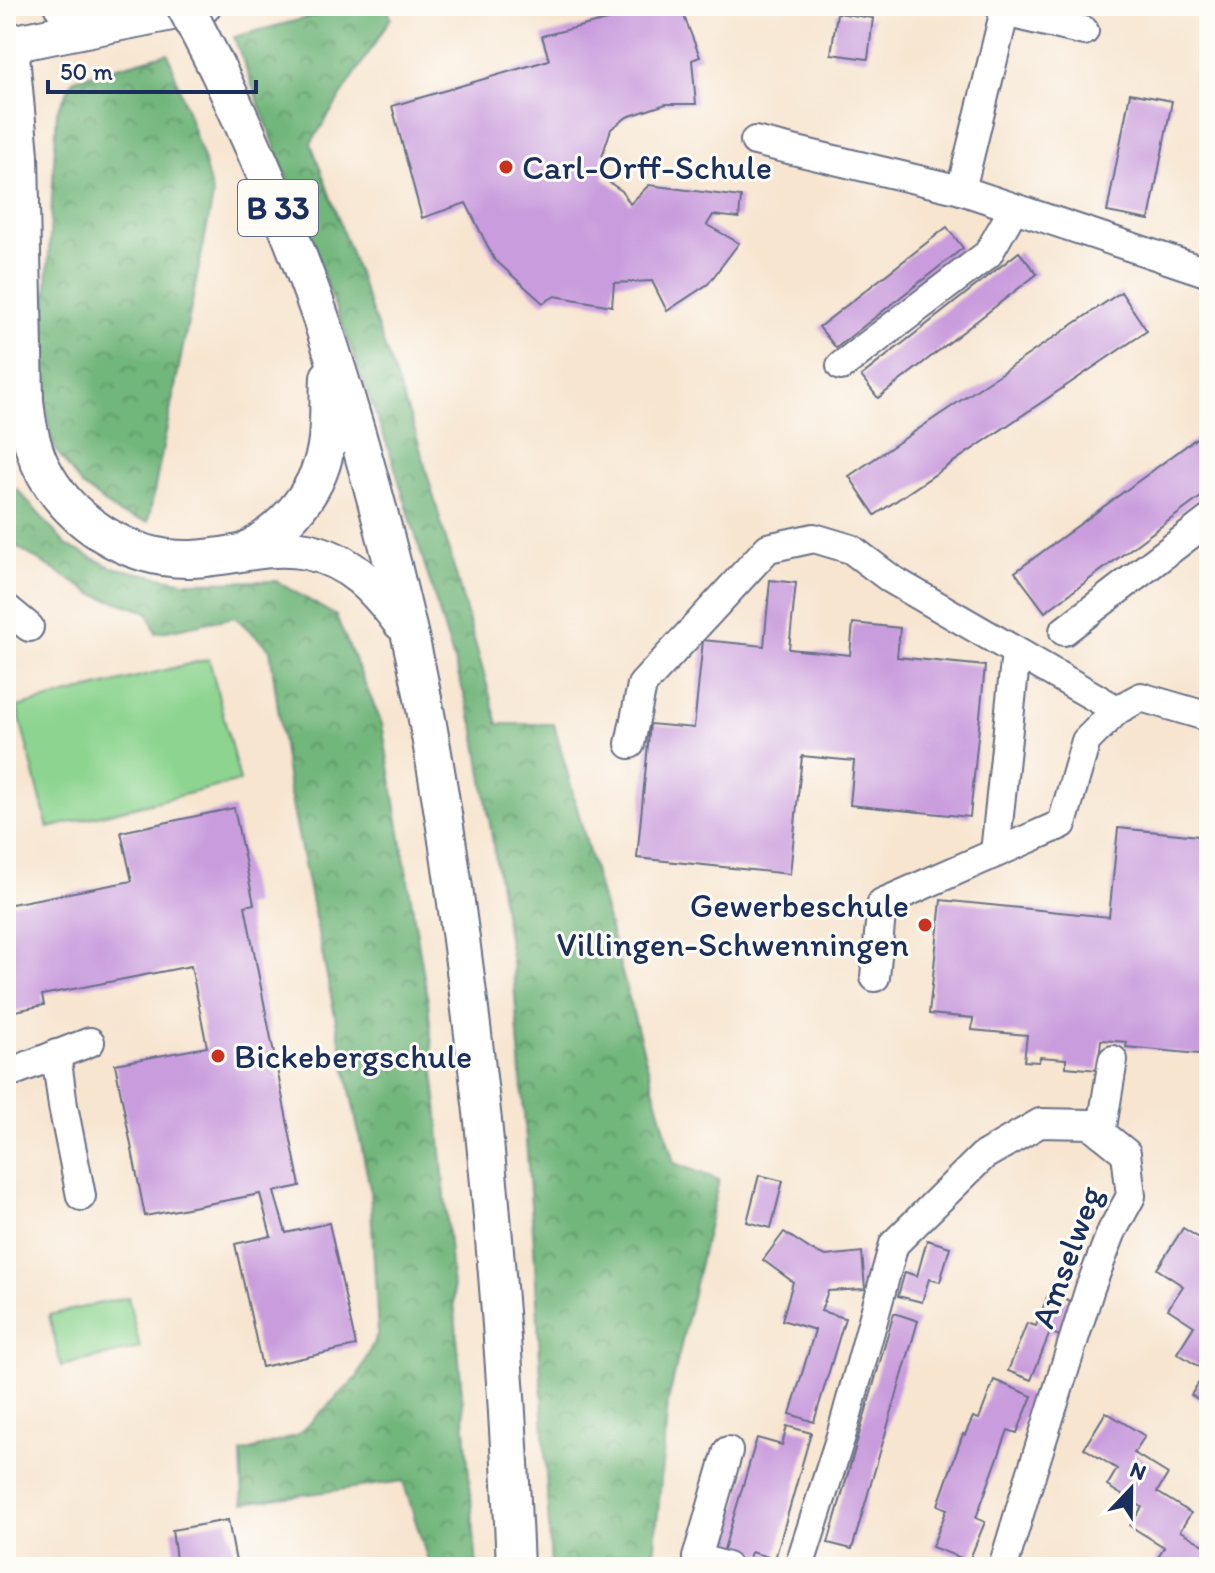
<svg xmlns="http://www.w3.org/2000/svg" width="1215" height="1573" font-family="Itim,sans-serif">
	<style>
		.green { fill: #8cd48f; stroke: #548276; stroke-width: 2 }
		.forest { fill: url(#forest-crowns); stroke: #46726c; stroke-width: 2 }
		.building { fill: #c99cdd }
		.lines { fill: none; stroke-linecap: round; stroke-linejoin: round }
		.minor-casing { stroke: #686f86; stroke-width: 32 }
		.major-casing { stroke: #686f86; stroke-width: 40 }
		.minor { stroke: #fff; stroke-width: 28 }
		.major { stroke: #fff; stroke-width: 36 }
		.major-bridge-casing { stroke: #686f86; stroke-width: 40; stroke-linecap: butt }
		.major-bridge { stroke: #fff; stroke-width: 36 }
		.poi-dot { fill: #c8321e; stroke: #fdfcf7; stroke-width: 3 }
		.labels { text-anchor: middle; stroke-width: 6; stroke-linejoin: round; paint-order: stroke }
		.shield { fill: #fdfcf7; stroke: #5f6c8c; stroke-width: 2 }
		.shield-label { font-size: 32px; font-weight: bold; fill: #1b2f5e }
		.poi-label { font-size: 34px; fill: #1b2f5e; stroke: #fdfcf7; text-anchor: start }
		.street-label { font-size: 34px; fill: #1b2f5e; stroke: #fdfcf7 }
	</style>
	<defs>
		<pattern id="forest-crowns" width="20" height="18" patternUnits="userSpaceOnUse" patternTransform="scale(2)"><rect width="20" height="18" fill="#71b67a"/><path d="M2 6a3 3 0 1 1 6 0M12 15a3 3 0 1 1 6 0" fill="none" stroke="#5c9467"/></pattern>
	</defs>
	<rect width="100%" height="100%" fill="#fdfcf7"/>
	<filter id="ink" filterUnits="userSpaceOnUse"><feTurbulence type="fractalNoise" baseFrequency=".0125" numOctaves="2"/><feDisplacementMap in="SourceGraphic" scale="16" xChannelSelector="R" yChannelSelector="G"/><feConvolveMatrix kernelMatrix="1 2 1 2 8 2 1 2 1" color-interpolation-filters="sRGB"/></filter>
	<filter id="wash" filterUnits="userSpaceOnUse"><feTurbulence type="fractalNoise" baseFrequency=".006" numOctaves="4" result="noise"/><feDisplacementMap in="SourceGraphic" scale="32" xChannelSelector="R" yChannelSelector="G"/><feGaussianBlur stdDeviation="1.8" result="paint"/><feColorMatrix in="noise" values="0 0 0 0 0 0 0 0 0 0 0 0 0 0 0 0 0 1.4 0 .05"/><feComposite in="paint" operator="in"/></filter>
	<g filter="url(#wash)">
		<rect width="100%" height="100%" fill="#f7e5d0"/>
		<g class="green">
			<polygon points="209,659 240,781 48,828 17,707"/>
			<polygon points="128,1297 140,1348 61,1366 49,1315"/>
		</g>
		<g class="forest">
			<polygon points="352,6 387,6 391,18 311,143 416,434 498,724 554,724 674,1163 719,1180 668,1402 653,1567 551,1567 534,1245 513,969 475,730 392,458 234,37"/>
			<polygon points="168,53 204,162 213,197 148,522 120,514 81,485 52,444 42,375 57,111 74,79"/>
			<polygon points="17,489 66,545 111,567 185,582 276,581 336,616 382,724 428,1001 477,1567 430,1567 403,1481 243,1503 241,1453 296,1436 357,1378 378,1333 370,1188 289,790 270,649 235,617 156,633 148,612 93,594 6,540 6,517"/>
		</g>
		<g id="blocks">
			<g class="building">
				<polygon points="663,6 680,6 700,57 692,60 696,104 666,104 627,117 611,129 602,156 604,179 622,191 630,204 649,185 741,197 739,218 713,215 707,225 739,243 708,284 667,311 652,281 614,283 612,306 555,296 543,303 494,259 466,203 422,218 392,106 549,60 542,36"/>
				<polygon points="837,13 873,18 868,59 831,54"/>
				<polygon points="1130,93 1172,101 1149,220 1107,212"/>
				<polygon points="947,227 963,248 836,348 819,327"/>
				<polygon points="1019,252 1037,274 878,398 861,376"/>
				<polygon points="1121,292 1147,331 875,515 849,476"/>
				<polygon points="1209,429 1209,491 1045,612 1015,572"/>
				<polygon points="770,580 796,583 789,649 850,655 853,623 900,628 897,657 985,666 970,817 850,805 854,761 802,756 790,874 637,858 650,724 694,728 703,640 764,646"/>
				<polygon points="234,808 254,904 245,906 300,1186 274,1192 286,1233 329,1223 356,1346 262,1367 235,1244 271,1236 260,1194 145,1216 115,1064 207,1047 191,966 42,995 44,1005 6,1013 6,905 132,881 121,832"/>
				<polygon points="1118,828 1209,837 1209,1055 1126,1047 1127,1042 1101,1040 1098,1070 1066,1067 1066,1059 1040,1057 1039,1062 1024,1061 1027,1035 972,1030 973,1018 929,1014 941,900 1109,917"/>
				<polygon points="759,1175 783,1181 771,1228 747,1222"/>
				<polygon points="1183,1228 1209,1244 1209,1406 1191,1395 1206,1371 1177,1353 1194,1326 1168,1309 1183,1286 1157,1269"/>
				<polygon points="784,1232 813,1251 826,1256 862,1252 865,1289 828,1291 821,1311 845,1318 814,1422 790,1414 815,1330 782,1320 793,1282 763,1260"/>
				<polygon points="927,1240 950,1247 940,1282 929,1279 922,1302 898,1296 905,1272 917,1276"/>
				<polygon points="1049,1292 1075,1303 1062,1337 1050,1332 1031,1380 1008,1371 1027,1323 1036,1326"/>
				<polygon points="894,1313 918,1321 852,1549 828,1543"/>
				<polygon points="994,1380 1032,1396 1017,1433 1008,1430 976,1518 985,1522 969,1561 932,1547 947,1509 938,1505 963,1434 965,1435 973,1417 979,1419"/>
				<polygon points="1106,1412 1145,1436 1134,1453 1168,1474 1157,1492 1191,1513 1180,1531 1209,1548 1209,1567 1157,1567 1153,1565 1164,1547 1130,1526 1142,1507 1107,1486 1117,1469 1084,1448"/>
				<polygon points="787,1426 811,1433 775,1559 751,1552 747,1564 722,1556 757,1438 782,1445"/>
				<polygon points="228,1520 237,1567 177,1567 172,1530"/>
			</g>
		</g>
	</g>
	<g filter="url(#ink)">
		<use href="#blocks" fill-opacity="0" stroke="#686f86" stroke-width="2"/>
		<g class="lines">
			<defs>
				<g id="minor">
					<polyline points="58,6 75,31"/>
					<polyline points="1006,6 961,190 1209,273"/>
					<polyline points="1004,12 1084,31"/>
					<polyline points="755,141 961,190"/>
					<polyline points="841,366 988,254 1014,208"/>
					<polyline points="6,608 29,627"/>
					<polyline points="1064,631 1209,520"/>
					<polyline points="630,744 642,685 768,548 814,538 851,549 891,579 1117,710"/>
					<polyline points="995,853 1016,652"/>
					<polyline points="875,977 882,903 1062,824 1086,741 1117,710 1141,697 1209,717"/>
					<polyline points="56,1054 63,1106 81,1196"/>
					<polyline points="6,1074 90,1042"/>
					<polyline points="1101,1133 1113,1060"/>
					<polyline points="727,1567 697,1558 728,1451"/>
					<polyline points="799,1567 841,1436 894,1244 983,1156 1040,1123 1090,1124 1126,1153 1131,1196 1112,1231 1090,1288 1025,1494 1003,1567"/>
				</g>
				<g id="major">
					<path d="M202,6L10,44L20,155L25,400C27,422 31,444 40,464C67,521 129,561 192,559C231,558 268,543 307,551C351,561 375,587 401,622"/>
					<path d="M218,70C261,161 301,254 331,349C361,442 387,537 409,632C426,705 438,779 449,853C462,942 473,1031 483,1121C498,1269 509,1418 515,1567"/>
					<path d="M246,551C287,527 322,489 327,439C329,419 328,398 329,377"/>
				</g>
			</defs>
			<use href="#minor" class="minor-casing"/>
			<use href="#major" class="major-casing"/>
			<use href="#minor" class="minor"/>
			<use href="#major" class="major"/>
			<defs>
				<polyline id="major-bridge" points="185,6 218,70"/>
			</defs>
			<use href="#major-bridge" class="major-bridge-casing"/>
			<use href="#major-bridge" class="major-bridge"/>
		</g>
	</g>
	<g class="poi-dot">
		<circle cx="506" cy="167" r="8"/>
		<circle cx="925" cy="925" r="8"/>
		<circle cx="218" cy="1056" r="8"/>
	</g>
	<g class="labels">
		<rect class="shield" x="238" y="180" width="80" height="56" rx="6"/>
		<g class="shield-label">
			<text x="278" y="219">B 33</text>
		</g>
		<g class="poi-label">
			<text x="522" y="179">Carl-Orff-Schule</text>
			<text x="909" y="917" text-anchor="end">Gewerbeschule<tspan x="909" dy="39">Villingen-Schwenningen</tspan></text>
			<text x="234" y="1068">Bickebergschule</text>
		</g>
		<g class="street-label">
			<text transform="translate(1066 1257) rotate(-70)" y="12">Amselweg</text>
		</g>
	</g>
	<rect width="1215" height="1573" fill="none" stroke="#fdfcf7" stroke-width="32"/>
	<g transform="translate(1131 1489) rotate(22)" stroke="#fdfcf7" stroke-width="6" paint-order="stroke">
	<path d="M0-6L14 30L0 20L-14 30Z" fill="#1b2f5e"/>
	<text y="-12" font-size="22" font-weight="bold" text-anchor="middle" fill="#1b2f5e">N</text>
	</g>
	<path d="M48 80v12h208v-12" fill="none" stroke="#1b2f5e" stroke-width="4"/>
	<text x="60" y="80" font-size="24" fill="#1b2f5e" stroke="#fdfcf7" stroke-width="6" paint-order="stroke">50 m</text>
</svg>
